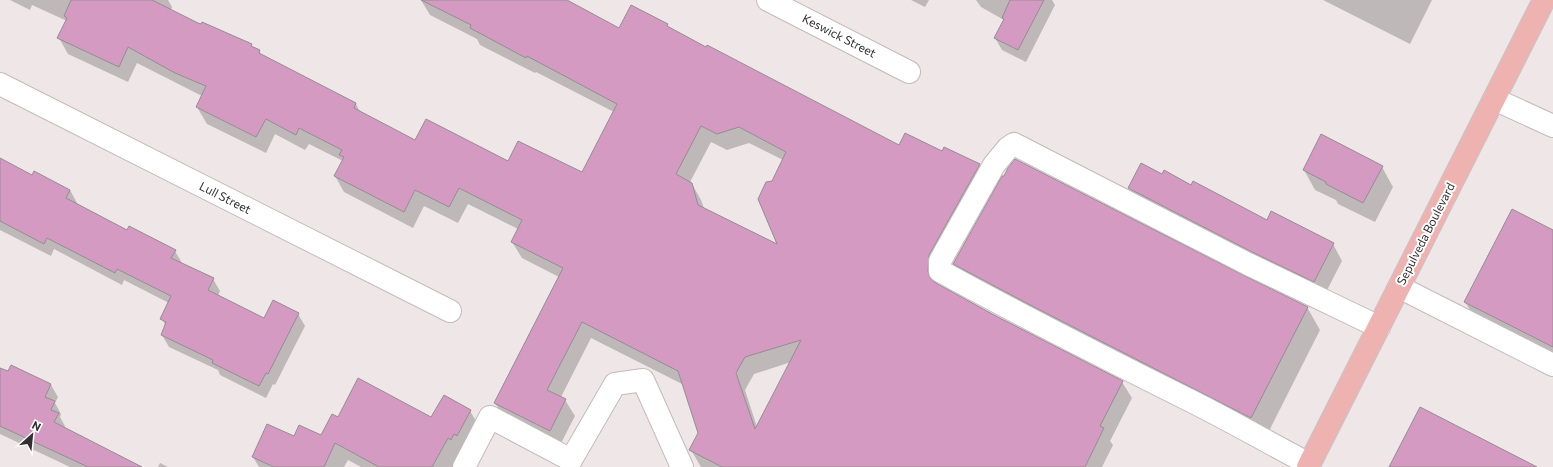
<svg xmlns="http://www.w3.org/2000/svg" width="1553" height="467" font-family="Commissioner,sans-serif">
	<style>
		.shadow { fill: #0003; fill-rule: evenodd }
		.building { fill: #d59ac2; stroke: #948d91; fill-rule: evenodd }
		.lines { fill: none; stroke-linecap: round; stroke-linejoin: round }
		.minor-casing { stroke: #c3babc; stroke-width: 24 }
		.major-casing { stroke: #c6c5c5; stroke-width: 24 }
		.minor { stroke: #fff; stroke-width: 22 }
		.major { stroke: #eeb3b1; stroke-width: 22 }
		.labels { text-anchor: middle; stroke-width: 4; stroke-linejoin: round; paint-order: stroke }
		.street-label { font-size: 12px; fill: #332f30; stroke: #fff }
	</style>
	<rect width="100%" height="100%" fill="#efe6e8"/>
	<g class="shadow">
		<path d="M10,0H168L172,7L171,10L198,24L251,45L253,48L259,51L262,56L356,104L360,112L416,141L508,162L582,173L614,112L536,72L535,73L480,45L477,39L430,15L421,0H563L620,29L667,25L669,29L899,147L942,153L979,165L989,182L938,272L937,285L1122,382L1132,398L1110,441L1113,445L1102,467H701L691,450L699,433L684,385L591,338L561,397L565,400L575,416L559,447L505,419L495,403L559,277L522,258L512,242L518,229L468,204L458,223L424,206L413,228L344,192L335,176L343,161L309,144L305,150L275,134L266,153L207,124L197,107L202,96L137,63L128,82L68,54L59,38L67,21L32,5L30,10ZM711,142L727,150L749,143L783,160L772,182L779,246L704,208L701,200L692,184L690,182ZM791,362L757,427L745,390L754,374Z"/>
		<polygon points="911,0 929,0 925,7"/>
		<polygon points="976,0 1052,0 1055,5 1026,62 1002,50 995,38 1004,20 981,7"/>
		<polygon points="1323,0 1432,0 1410,44"/>
		<polygon points="0,159 32,176 70,190 77,203 76,205 128,231 175,251 182,263 213,279 220,291 218,296 264,319 298,314 305,326 275,385 273,384 266,398 220,375 218,370 169,347 162,335 166,326 162,319 169,303 124,280 122,285 54,249 51,256 0,230"/>
		<polygon points="1382,167 1393,187 1375,222 1338,204 1336,200 1315,190 1304,170"/>
		<polygon points="1162,175 1267,221 1333,244 1342,261 1323,298 1138,205 1129,188"/>
		<polygon points="1553,231 1553,360 1477,321 1465,302"/>
		<polygon points="954,264 1242,276 1307,307 1320,330 1264,441 967,287"/>
		<polygon points="11,366 51,385 58,397 55,403 61,414 60,417 65,426 64,428 140,467 70,467 0,434 0,369 8,373"/>
		<polygon points="470,411 479,426 457,467 361,467 348,460 344,467 259,467 253,457 294,438 322,436 338,419 432,418"/>
		<polygon points="160,463 168,467 158,467"/>
	</g>
	<g class="building">
		<path d="M71,0H152L198,23L201,24L202,22L252,44L251,46L260,50L259,53L356,103L354,108L415,140L426,119L508,161L518,141L582,172L617,104L527,56L526,58L470,28L471,25L421,0H567L619,28L631,5L668,24L667,26L706,47L707,45L899,145L905,133L942,151L944,147L980,164L929,255L928,271L930,278L934,282L994,315L1123,381L1100,426L1104,428L1085,467H722L689,450L698,433L678,371L582,322L547,390L566,399L550,431L494,403L563,268L511,242L522,220L459,188L449,207L415,190L404,212L334,176L344,157L339,155L342,150L299,128L296,135L266,119L256,137L196,107L206,86L175,73L128,47L119,67L57,38L67,18L64,16ZM701,126L717,134L739,127L786,152L772,181L766,182L758,199L777,244L698,205L692,183L676,174ZM801,340L755,429L736,373L745,357Z"/>
		<polygon points="1010,0 1044,0 1018,50 994,38 1004,19 1002,18"/>
		<polygon points="1321,134 1383,166 1363,203 1326,184 1326,182 1303,170"/>
		<polygon points="0,158 32,175 34,171 70,190 66,198 127,230 129,226 176,250 171,258 214,278 208,290 264,318 273,300 299,313 268,374 266,373 259,386 212,363 213,360 161,335 166,322 160,319 171,296 117,269 115,273 47,238 44,244 0,221"/>
		<polygon points="1015,159 1243,275 1308,307 1251,418 1036,308 953,264 1002,176 1004,176 1008,168"/>
		<polygon points="1141,163 1162,174 1164,170 1191,185 1193,181 1267,220 1271,211 1334,243 1314,282 1254,253 1128,188"/>
		<polygon points="1512,209 1553,230 1553,347 1464,302"/>
		<polygon points="11,365 51,384 45,397 55,401 51,410 59,413 54,422 142,467 88,467 0,426 0,368 8,371"/>
		<polygon points="358,378 431,417 444,395 471,410 457,436 454,434 451,440 448,438 432,467 379,467 335,443 324,467 274,467 252,457 267,424 294,436 299,425 321,435 332,414 338,417"/>
		<polygon points="1420,407 1537,467 1389,467"/>
	</g>
	<g class="lines">
		<defs>
			<g id="minor">
				<polyline points="768,0 909,72"/>
				<polyline points="0,84 450,311"/>
				<polyline points="1494,99 1553,126"/>
				<polyline points="1399,287 1553,365"/>
				<path d="M1309,464C1267,442 1226,418 1183,397C1101,356 1020,315 940,271V261L994,165L1008,148L1014,144L1248,264L1379,327"/>
				<polyline points="464,467 490,417 571,460 615,384 643,380 682,467"/>
			</g>
			<polyline id="major" points="1308,467 1544,0"/>
		</defs>
		<use href="#minor" class="minor-casing"/>
		<use href="#major" class="major-casing"/>
		<use href="#minor" class="minor"/>
		<use href="#major" class="major"/>
	</g>
	<g class="labels">
		<g class="street-label">
			<text transform="translate(839 36) rotate(27)" y="4">Keswick Street</text>
			<text transform="translate(225 198) rotate(27)" y="4">Lull Street</text>
			<text transform="translate(1426 234) rotate(-63)" y="4">Sepulveda Boulevard</text>
		</g>
	</g>
	<g transform="translate(32 435) rotate(27)" stroke="#ffffff" stroke-width="3" paint-order="stroke">
	<path d="M0-3L7 15L0 10L-7 15Z" fill="#332f30"/>
	<text y="-6" font-size="11" font-weight="bold" text-anchor="middle" fill="#332f30">N</text>
	</g>
</svg>
